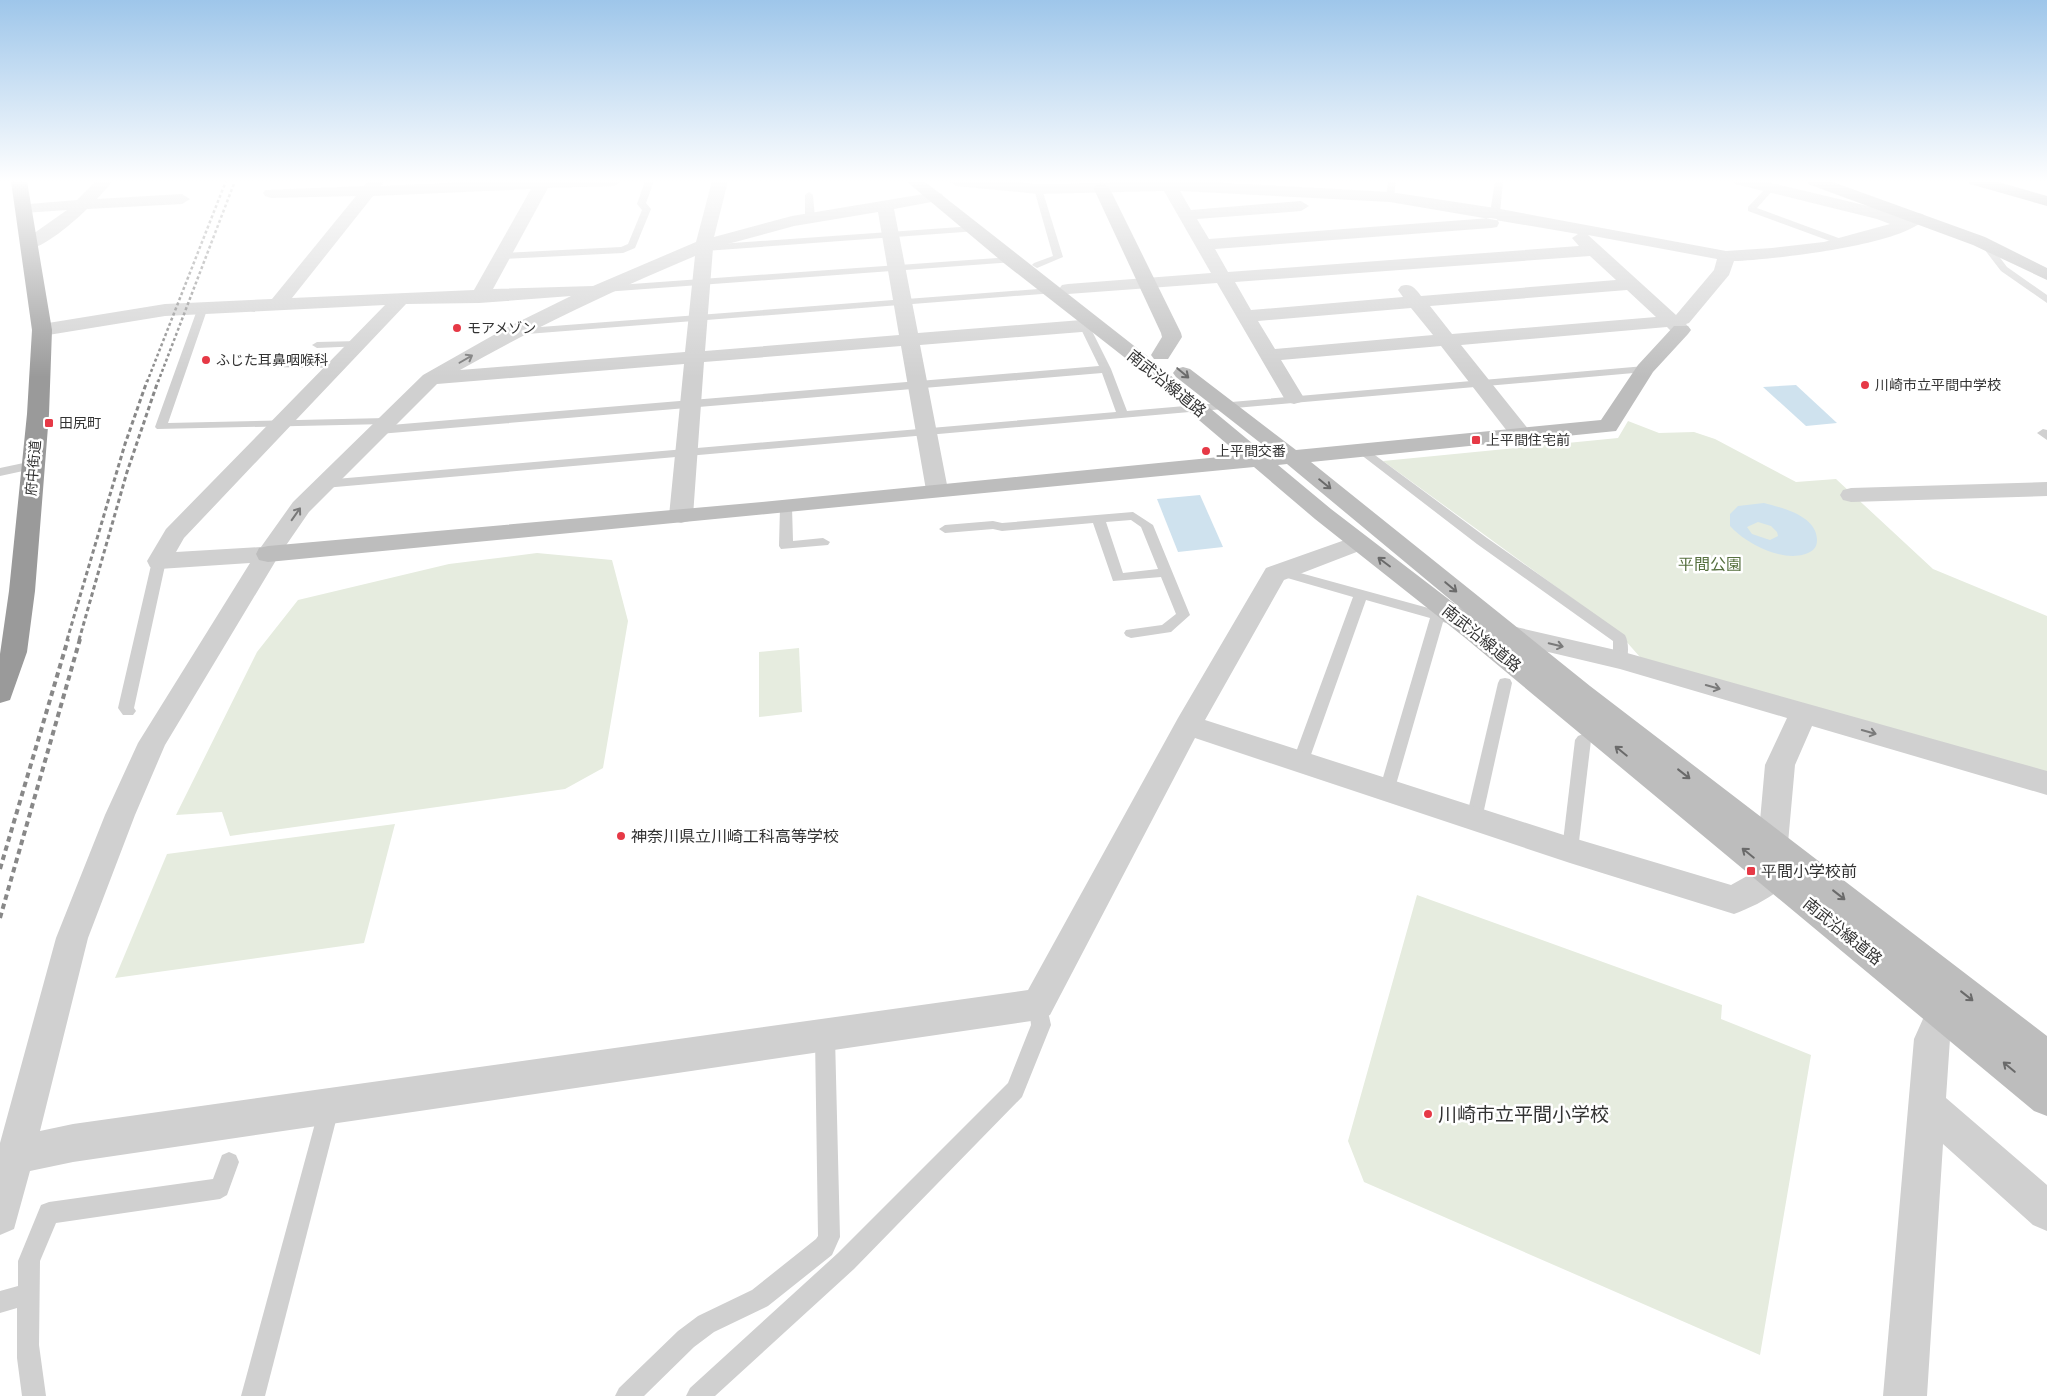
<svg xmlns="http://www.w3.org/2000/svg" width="2047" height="1396" font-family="Inter,'Noto Sans JP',sans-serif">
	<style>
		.green { fill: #e6ecdf }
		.water { fill: #cfe2ee; fill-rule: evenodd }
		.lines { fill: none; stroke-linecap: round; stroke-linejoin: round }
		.lane { fill: #d0d0d0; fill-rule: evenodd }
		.street { fill: #d0d0d0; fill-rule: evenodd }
		.secondary { fill: #bdbdbd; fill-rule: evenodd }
		.primary { fill: #ababab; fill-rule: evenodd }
		.highway { fill: #9a9a9a; fill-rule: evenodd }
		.rail-far2 { stroke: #888; stroke-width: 2.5; stroke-dasharray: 3 2.5; stroke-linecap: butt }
		.rail-far1 { stroke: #888; stroke-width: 3; stroke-dasharray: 4.5 3; stroke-linecap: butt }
		.rail { stroke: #888; stroke-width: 4; stroke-dasharray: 5.5 4; stroke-linecap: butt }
		.oneway { stroke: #7a7a7a }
		.oneway2 { stroke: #6a6a6a }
		.poi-dot { fill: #e63946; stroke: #fff; stroke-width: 2 }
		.labels { text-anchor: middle; stroke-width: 5; stroke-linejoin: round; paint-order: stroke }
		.far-poi-label { font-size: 14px; fill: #333; stroke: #fff; text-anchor: start }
		.far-street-label { font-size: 14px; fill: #333; stroke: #fff }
		.street-label { font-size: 16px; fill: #333; stroke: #fff }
		.park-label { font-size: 16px; fill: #56703f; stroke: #fff }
		.poi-label { font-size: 16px; fill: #333; stroke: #fff; text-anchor: start }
		.near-poi-label { font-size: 19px; fill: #333; stroke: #fff; text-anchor: start }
	</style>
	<rect width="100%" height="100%" fill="#fff"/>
	<g class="green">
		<polygon points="1628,421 1659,433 1694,432 1715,439 1796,482 1836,479 1933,569 2047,616 2047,780 1647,665 1617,631 1383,461 1618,438"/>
		<polygon points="537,553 612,560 628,621 603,768 565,789 230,836 222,812 176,815 257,652 298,600 449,564"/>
		<polygon points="799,648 802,712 759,717 759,652"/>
		<polygon points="395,824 364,943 115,978 167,854"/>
		<polygon points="1417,895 1722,1005 1721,1019 1811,1055 1760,1355 1364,1182 1348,1141"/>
	</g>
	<g class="water">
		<polygon points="1796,385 1837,423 1806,426 1763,387"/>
		<polygon points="1200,495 1223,547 1178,552 1157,499"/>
		<path d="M1764,503C1783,508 1817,516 1817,540C1817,544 1816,547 1813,550C1790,567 1746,544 1730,526V514L1738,506ZM1758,522L1771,526L1777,532L1778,536L1770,540L1752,534L1747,527Z"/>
	</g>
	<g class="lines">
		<g class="lane">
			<polygon points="645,181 654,181 646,203 651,209 635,248 623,253 502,259 497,256 502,253 621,247 628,244 642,210 637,204"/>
			<polygon points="1388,181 1396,181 1394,197 1390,200 1386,197"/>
			<polygon points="1495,181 1503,181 1500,213 1495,216 1490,213"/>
			<polygon points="1038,186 1042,189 1063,257 1037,268 1032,265 1034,263 1053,256 1034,189"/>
			<polygon points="1767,187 1774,189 1757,208 1844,240 1844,244 1838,244 1748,211 1748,207"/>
			<polygon points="809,192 813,195 815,218 810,221 805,218 805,195"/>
			<polygon points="974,226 979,229 977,231 705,251 700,248 705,245"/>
			<polygon points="1983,243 1989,243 2007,267 2047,295 2047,303 2001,271 1981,245"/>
			<polygon points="1011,257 1016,260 1014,262 604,292 599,289 604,286"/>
			<polygon points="1051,288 1055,289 1055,293 514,335 509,332 514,329"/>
			<polygon points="202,307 207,310 168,423 386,418 392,421 386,424 157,429 155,427 197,310"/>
			<polygon points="1084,322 1089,325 1111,369 1127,411 1645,366 1650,369 1645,372 324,488 318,484 324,480 1116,412 1102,373 379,434 373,430 379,426 1099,366 1079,325"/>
			<polygon points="358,341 362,342 362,346 317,348 312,345 317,342"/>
			<polygon points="263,362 338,362 343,365 338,368 259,367 258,365"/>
			<polygon points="2043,429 2047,430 2047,440 2037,433"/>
			<path d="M1364,447L1487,538L1625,635C1629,642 1629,657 1625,664H1615L1613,660V641L1477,544L1360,454L1358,451L1360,448Z"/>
			<polygon points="33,461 37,462 39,465 37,468 0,476 0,468"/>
			<polygon points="786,503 792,507 793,541 823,538 830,542 828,545 781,549 779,546 780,507"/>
			<path d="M1133,512L1153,525L1190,615L1171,632L1131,638L1126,636L1124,633L1126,630L1162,625L1176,614L1161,577L1113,581L1093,523L1002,531L993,529L945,533L939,529L945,525L993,521L1002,523ZM1131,520L1141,527L1158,569L1123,573L1106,522Z"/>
			<polygon points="159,557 166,561 134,708 136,711 133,715 123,715 118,708 152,561"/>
			<polygon points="1282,568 1443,612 1461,618 1463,621 1456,626 1443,622 1393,795 1387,797 1381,795 1379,791 1430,618 1366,600 1308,763 1306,767 1300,769 1294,767 1292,763 1353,597 1277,575 1275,572 1277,569"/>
			<polygon points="1505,678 1510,679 1512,683 1482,819 1480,824 1474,826 1468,824 1466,819 1498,683 1500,679"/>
			<polygon points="1583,734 1588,736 1591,740 1578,850 1576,855 1570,857 1564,855 1562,850 1575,740 1578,736"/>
			<polygon points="1038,995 1045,998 1051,1025 1022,1097 854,1269 715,1396 686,1396 690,1388 838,1253 1008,1083 1031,1025 1029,1004 1031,998"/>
			<polygon points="825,1028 832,1031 835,1037 840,1237 832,1255 768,1306 714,1332 694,1347 644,1396 615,1396 619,1388 678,1331 698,1316 752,1290 816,1239 818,1236 815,1037 818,1031"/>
			<polygon points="330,1095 337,1098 340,1105 265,1396 241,1396 320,1105 323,1098"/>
			<polygon points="229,1152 236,1155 239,1162 227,1195 220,1199 56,1223 40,1261 39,1345 46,1396 22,1396 17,1358 17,1308 0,1313 0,1291 18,1286 18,1261 41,1205 49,1202 213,1179 222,1155"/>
		</g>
		<g class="street">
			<path d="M96,181H113L97,199L182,194L190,199L182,204L87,209C75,221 39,253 23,249L20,245L23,241L67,210L23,213L17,211L15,208L17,205L77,200Z"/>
			<path d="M368,181H384L381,186L484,181H622L614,186L548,188L493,289L593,286L696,242L712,181H728L714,237L792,216L936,192L942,194L944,197L942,200L894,209L918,333L1094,319L1101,321L1104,325L1101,329L1094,331L920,345L948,490L945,495L937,497L929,495L926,490L901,346L704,362L693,516L689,521L681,523L673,521L669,516L684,364L437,384L309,512L278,557L165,745L135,815L88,938L40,1131L73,1124L1028,990L1178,718L1266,568L1359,535L1367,538L1371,543L1367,548L1284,580L1205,720L1570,837L1731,885L1765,866L1776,862L1787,866L1792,875C1783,893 1753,907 1734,914L1570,863L1195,738L1050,1015L1038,1020L73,1162L30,1171L14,1229L0,1235V1143L56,938L105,815L138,743L250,563L159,569L150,567L147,561L166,529L385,305L165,316L42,336L35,334L32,330L35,326L42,324L165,304L272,299L356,196L271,198L265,196L263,193L265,190L364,186ZM531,189L474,290L292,298L373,196ZM878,212L899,335L705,351L713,248L794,226ZM695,256L685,352L460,370C536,327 614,290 695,256ZM571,296L506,328L423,375L293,502L261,547L176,552L184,538L406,304L479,303Z"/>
			<path d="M948,181H1010L1038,184L1193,181L1390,192L1495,208L1726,251L1772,248L1824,242L1890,224L1877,219L1735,184L1733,181H1763L1889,211L1904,218L1917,213L1923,214L1925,218C1907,245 1769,260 1734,261L1729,275L1689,323L1686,324L1690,329L1687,333H1673L1667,327L1461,345L1533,435L1530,440L1522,441L1514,440L1441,346L1281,360L1304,398L1301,402L1294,404L1287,402L1284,398L1217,283L1068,294L1062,293L1059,289L1062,285L1068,284L1211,273L1164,191L1038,194L956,186ZM1180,191L1390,202L1578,234L1572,238L1579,246L1228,272L1215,249L1491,228L1497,227L1499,223L1497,219L1491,218L1209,239L1197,219L1301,211L1309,206L1301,201L1191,210ZM1588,235L1717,259L1714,270L1676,315ZM1590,256L1616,280L1421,296C1415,288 1411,283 1401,286L1398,290L1403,297L1251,310L1235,282ZM1627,290L1656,317L1452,334L1430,306ZM1411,308L1433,335L1275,349L1258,321Z"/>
			<polygon points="2047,482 2047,496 1851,502 1843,500 1840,495 1843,490 1851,488"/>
			<polygon points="1494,622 1620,651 2047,771 2047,795 1812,726 1795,765 1788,843 1784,852 1773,856 1762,852 1758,843 1765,765 1787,718 1620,669 1485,637 1481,631 1485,625"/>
			<polygon points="1943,996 1955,1001 1960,1012 1950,1039 1946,1098 2047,1185 2047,1231 2033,1225 1943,1144 1927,1396 1883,1396 1914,1039 1931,1001"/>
		</g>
		<g class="secondary">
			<path d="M906,181H924L1147,356L1264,453L1272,452L1176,377L1173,373L1176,369L1183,367L1190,369L1296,450L1601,420L1638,365L1674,326H1688L1691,330L1688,334L1653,372L1616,431L1311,462L1590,686L2047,1036V1116L2034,1111L1464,637L1315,519L1254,467L268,562L259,560L256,554L259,548L268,546L762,502L1240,455L1133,364L1005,264ZM1287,464L1464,611L1331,509L1278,465Z"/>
			<polygon points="1806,181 1830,181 1985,237 2047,268 2047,280 1973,245 1808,184"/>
			<polygon points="1101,182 1109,187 1181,333 1182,337 1168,359 1154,359 1151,355 1162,337 1161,333 1093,187"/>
		</g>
		<polygon class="primary" points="1968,181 1995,181 2047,196 2047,206 1970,184"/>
		<polygon class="highway" points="11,181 27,181 52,330 49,414 35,591 27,652 10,700 0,703 0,654 9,591 27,414 32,330"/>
		<g class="rail-far2">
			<polyline points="147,382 226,181"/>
			<polyline points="158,382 235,181"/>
		</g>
		<g class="rail-far1">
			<polyline points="67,640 125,444 147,381"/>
			<polyline points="79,640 127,472 158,381"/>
		</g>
		<g class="rail">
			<polyline points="0,869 68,639"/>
			<polyline points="0,918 80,639"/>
		</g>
	</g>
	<defs><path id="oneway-shaft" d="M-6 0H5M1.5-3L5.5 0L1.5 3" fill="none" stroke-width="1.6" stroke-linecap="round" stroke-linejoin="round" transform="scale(1.25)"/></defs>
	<g class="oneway">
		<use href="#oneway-shaft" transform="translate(466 359) rotate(-30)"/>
		<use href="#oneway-shaft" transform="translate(296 514) rotate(-55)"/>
		<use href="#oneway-shaft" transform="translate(1556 645) rotate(13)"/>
		<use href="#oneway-shaft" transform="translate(1713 687) rotate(16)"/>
		<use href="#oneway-shaft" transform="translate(1869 732) rotate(16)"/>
	</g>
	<g class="oneway2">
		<use href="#oneway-shaft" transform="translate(1183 373) rotate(40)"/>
		<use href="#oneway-shaft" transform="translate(1325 484) rotate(39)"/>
		<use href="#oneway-shaft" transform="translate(1384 562) rotate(-143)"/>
		<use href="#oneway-shaft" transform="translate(1451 587) rotate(40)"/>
		<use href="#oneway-shaft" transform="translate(1621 751) rotate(-141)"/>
		<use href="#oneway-shaft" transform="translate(1684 774) rotate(38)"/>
		<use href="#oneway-shaft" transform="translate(1748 853) rotate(-141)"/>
		<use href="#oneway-shaft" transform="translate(1839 895) rotate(38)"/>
		<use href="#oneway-shaft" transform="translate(1967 996) rotate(38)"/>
		<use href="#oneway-shaft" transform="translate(2009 1067) rotate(-140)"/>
	</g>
	<linearGradient id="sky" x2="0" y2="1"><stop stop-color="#9ec6ea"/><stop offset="0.48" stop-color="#fff"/><stop offset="1" stop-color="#fff" stop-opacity="0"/></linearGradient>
	<rect width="2047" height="377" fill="url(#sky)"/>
	<g class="poi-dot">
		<circle cx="457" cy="328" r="5"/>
		<circle cx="206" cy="360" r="5"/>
		<circle cx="1865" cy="385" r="5"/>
		<rect x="44" y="418" width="10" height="10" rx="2.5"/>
		<rect x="1471" y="435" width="10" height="10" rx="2.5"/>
		<circle cx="1206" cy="451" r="5"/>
		<circle cx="621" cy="836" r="5"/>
		<rect x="1746" y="866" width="10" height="10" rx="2.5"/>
		<circle cx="1428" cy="1114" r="5"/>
	</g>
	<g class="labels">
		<g class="far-poi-label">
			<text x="467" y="333">モアメゾン</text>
			<text x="216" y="365">ふじた耳鼻咽喉科</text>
			<text x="1875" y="390">川崎市立平間中学校</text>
			<text x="59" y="428">田尻町</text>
			<text x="1486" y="445">上平間住宅前</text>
			<text x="1216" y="456">上平間交番</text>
		</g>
		<g class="far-street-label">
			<text transform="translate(33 468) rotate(-85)" y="5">府中街道</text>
		</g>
		<g class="street-label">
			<text transform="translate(1167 383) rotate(39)" y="6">南武沿線道路</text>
			<text transform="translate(1482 638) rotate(39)" y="6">南武沿線道路</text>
			<text transform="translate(1843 931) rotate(39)" y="6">南武沿線道路</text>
		</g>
		<g class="park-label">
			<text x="1710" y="570">平間公園</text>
		</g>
		<g class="poi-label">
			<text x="631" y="842">神奈川県立川崎工科高等学校</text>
			<text x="1761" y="877">平間小学校前</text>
		</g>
		<g class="near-poi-label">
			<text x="1438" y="1121">川崎市立平間小学校</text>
		</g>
	</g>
</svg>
